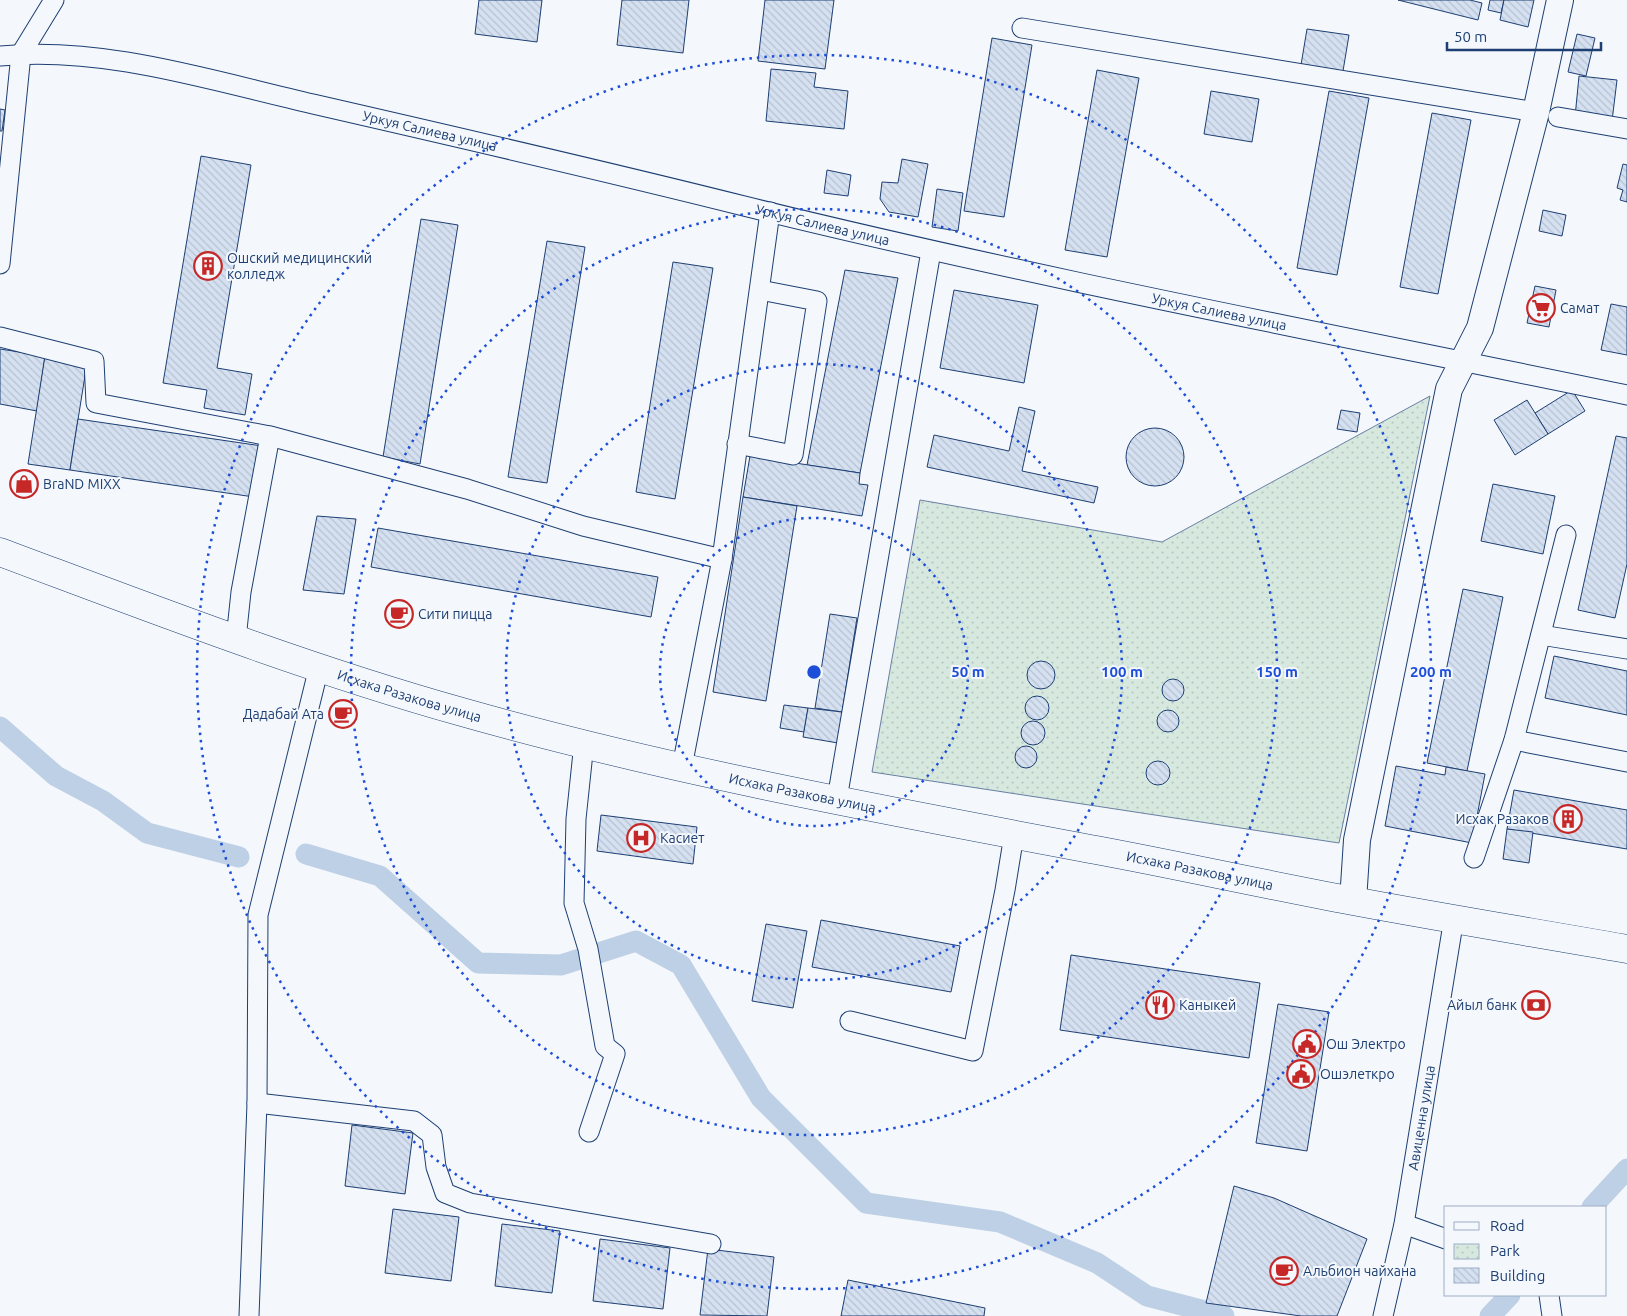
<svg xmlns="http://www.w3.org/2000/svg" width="1627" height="1316" font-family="Ubuntu,sans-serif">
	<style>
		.park { fill: url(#park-dots); stroke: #687fa3 }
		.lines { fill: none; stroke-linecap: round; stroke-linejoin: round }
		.canal { stroke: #bed0e5; stroke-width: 21 }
		.building { fill: url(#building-back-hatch); stroke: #1d3f73 }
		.street-casing { stroke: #1d3f73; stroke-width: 21 }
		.secondary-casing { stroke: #1d3f73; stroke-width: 28 }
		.primary-casing { stroke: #1d3f73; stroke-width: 29 }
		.street { stroke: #f4f7fb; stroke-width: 19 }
		.secondary { stroke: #f4f7fb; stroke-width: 26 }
		.primary { stroke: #f4f7fb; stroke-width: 28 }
		.ring { fill: none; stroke: #1d4ed8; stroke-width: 2.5; stroke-dasharray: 2.5 5 }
		.labels { text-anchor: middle; stroke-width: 4; stroke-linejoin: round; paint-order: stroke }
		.street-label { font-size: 14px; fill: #1d3f73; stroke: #f4f7fb }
		.poi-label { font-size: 14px; fill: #1d3f73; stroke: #f4f7fb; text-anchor: start }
		.centre { fill: #1d4ed8; stroke: #f4f7fb; stroke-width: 2.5 }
		.ring-label { font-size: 15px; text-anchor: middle; font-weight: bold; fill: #1d4ed8; stroke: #f4f7fb; stroke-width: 4; stroke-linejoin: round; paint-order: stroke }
	</style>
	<defs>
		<pattern id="park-dots" width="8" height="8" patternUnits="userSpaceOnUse" patternTransform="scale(1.25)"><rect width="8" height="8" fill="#d7e8df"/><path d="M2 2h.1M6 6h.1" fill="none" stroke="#b8c8c3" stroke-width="1.8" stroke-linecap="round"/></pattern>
		<pattern id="building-back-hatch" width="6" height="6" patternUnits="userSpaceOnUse" patternTransform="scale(1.25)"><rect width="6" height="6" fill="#d5e0f0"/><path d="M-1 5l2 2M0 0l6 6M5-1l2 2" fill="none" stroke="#b6c1d1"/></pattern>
	</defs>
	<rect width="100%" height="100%" fill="#f4f7fb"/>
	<polygon class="park" points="1430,396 1339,843 872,772 920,500 1162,542"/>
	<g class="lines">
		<g class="canal">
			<polyline points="0,727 56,776 103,801 147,833 239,857"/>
			<polyline points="306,854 380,876 478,963 561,965 636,941 681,965 761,1098 866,1203 1000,1222 1097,1263 1147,1296 1224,1316"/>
			<polyline points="1592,1207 1627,1169"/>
			<polyline points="1490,1316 1510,1295"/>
		</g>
	</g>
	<g class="building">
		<polygon points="479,0 542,0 537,42 475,34"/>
		<polygon points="622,0 689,0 683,53 617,45"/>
		<polygon points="765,0 834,0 825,69 758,61"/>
		<polygon points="1398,0 1470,0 1482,3 1478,20"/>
		<polygon points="1490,0 1504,0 1501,13 1488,10"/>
		<polygon points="1504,0 1534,0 1528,27 1500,20"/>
		<polygon points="1307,29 1349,35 1342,77 1300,71"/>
		<polygon points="1577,34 1595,38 1586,76 1568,72"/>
		<polygon points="992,38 1032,45 1004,217 964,211"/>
		<polygon points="771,69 816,73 814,87 848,91 844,129 766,121"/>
		<polygon points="1097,70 1139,78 1107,257 1065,250"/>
		<polygon points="1579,76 1617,80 1612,121 1575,117"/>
		<polygon points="1211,91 1259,99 1252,142 1204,134"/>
		<polygon points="1329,91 1369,98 1337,275 1297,268"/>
		<polygon points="0,109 5,110 2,131 0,131"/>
		<polygon points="1432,113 1471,120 1438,294 1400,287"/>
		<polygon points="201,156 251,165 217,368 252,374 245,415 204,408 207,390 163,383"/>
		<polygon points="902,159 928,164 918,217 889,212 880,199 882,182 898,183"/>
		<polygon points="1623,164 1627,165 1627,202 1620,200 1623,190 1617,188"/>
		<polygon points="827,170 851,175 848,196 824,193"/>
		<polygon points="937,189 963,193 958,231 932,227"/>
		<polygon points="1543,210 1566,215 1562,236 1539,231"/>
		<polygon points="421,219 458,225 420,464 383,457"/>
		<polygon points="547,241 585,247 547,483 508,477"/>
		<polygon points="673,262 713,268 675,499 636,492"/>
		<polygon points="845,270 898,278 860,473 807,465"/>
		<polygon points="1535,286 1556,290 1549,327 1527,323"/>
		<polygon points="954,290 1038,305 1024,383 940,368"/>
		<polygon points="1611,304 1627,307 1627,355 1601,350"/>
		<polygon points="0,349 45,356 37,411 0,404"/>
		<polygon points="45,356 87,363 70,470 28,464"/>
		<polygon points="1572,390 1585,411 1548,434 1535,413"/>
		<polygon points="1527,400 1548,434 1515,455 1494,420"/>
		<polygon points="1019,407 1035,411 1022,471 1098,487 1094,503 927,467 934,435 1009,451"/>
		<polygon points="1341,410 1360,413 1357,432 1337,429"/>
		<polygon points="78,419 262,446 254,497 70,470"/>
		<circle cx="1155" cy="457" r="29"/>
		<polygon points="1616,436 1627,438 1627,564 1615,618 1578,610"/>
		<polygon points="750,456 860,473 859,484 868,485 862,516 743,497"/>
		<polygon points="1493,484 1555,496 1543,554 1481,541"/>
		<polygon points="743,497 797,506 766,701 713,692"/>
		<polygon points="317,516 356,519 344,594 303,590"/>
		<polygon points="378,528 658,577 651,617 371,567"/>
		<polygon points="1463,589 1503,597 1467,771 1427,763"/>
		<polygon points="830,614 857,618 842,712 815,708"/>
		<polygon points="1554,656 1627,671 1627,715 1545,698"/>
		<circle cx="1041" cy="675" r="14"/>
		<circle cx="1173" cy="690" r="11"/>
		<circle cx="1037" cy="708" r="12"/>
		<polygon points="784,705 808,708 804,732 780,728"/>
		<polygon points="808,708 842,712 838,743 803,737"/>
		<circle cx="1168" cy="721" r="11"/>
		<circle cx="1033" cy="733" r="12"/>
		<circle cx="1026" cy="757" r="11"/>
		<circle cx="1158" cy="773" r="12"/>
		<polygon points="1396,766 1445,775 1446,767 1485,774 1472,843 1385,826"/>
		<polygon points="1514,790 1627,810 1627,849 1507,829"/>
		<polygon points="601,815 697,827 693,864 597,851"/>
		<polygon points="1507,829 1533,832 1529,863 1503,859"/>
		<polygon points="821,920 960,946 951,992 812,967"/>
		<polygon points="766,924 807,931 793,1008 752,1001"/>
		<polygon points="1071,955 1260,983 1249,1058 1060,1030"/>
		<polygon points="1278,1004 1329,1012 1307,1151 1256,1143"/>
		<polygon points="352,1125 413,1133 405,1194 345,1186"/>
		<polygon points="1234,1186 1274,1198 1367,1239 1337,1316 1301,1316 1206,1303"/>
		<polygon points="393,1209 459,1217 451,1281 385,1273"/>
		<polygon points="502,1224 560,1231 552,1293 495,1286"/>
		<polygon points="600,1239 670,1248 663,1309 593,1301"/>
		<polygon points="708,1249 774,1257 767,1316 700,1315"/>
		<polygon points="848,1280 985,1308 984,1316 841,1316"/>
	</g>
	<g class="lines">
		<defs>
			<g id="street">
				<polyline points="1022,28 1536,112"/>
				<path id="s1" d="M0,56C105,46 212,81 313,104C457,137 601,170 744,206C1036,278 1332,334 1627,395"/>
				<polyline points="1558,117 1627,129"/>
				<polyline points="0,264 21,54 54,0"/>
				<polyline points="0,337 94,361 96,403 270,436 467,489 583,526 722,559"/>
				<polyline points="737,444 793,455 817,301 760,290"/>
				<polyline points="1541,635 1627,649"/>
				<polyline points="236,639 241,592 270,436"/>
				<polyline points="1514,740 1627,762"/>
				<polyline points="584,743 576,819 574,903 588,949 605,1046 615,1054 589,1132"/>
				<polyline points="682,767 722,559 770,212"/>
				<polyline points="837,799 931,251"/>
				<polyline points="1474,858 1514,740 1566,535"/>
				<polyline points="850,1021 973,1051 1005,890 1014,835"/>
				<polyline points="257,1103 414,1121 432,1135 436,1167 445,1193 470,1203 711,1244"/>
				<polyline points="1404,1224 1446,1239"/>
				<polyline points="1549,1295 1552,1316"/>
				<polyline points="249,1316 257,1103 258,915 319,667"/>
				<path id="s2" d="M1383,1316L1404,1224L1454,918"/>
			</g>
			<polyline id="secondary" points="1353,901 1357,840 1449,389 1480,328 1536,112 1560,0"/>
			<g id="primary">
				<path id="s3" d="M0,552C153,609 305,668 462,712C670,771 884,810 1096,850C1182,866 1267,885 1353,901C1444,918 1536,933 1627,949"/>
			</g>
		</defs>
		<use href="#street" class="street-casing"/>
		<use href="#secondary" class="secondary-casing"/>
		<use href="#primary" class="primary-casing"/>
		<use href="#street" class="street"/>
		<use href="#secondary" class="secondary"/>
		<use href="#primary" class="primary"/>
	</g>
	<g class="ring">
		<circle cx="814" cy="672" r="154"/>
		<circle cx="814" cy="672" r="308"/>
		<circle cx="814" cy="672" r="463"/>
		<circle cx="814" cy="672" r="617"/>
	</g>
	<defs>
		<symbol id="building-ring" viewBox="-11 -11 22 22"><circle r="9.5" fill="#f4f7fb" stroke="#c62828" stroke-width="1.5"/><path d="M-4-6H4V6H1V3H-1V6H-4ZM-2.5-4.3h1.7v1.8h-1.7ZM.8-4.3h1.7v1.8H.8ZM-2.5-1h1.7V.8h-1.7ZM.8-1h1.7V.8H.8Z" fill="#c62828"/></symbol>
		<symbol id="supermarket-ring" viewBox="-11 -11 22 22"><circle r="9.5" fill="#f4f7fb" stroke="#c62828" stroke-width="1.5"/><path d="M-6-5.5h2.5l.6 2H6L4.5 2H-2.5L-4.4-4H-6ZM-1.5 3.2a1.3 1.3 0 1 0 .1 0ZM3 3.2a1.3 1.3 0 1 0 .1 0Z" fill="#c62828"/></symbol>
		<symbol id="shop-ring" viewBox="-11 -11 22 22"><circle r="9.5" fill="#f4f7fb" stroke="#c62828" stroke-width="1.5"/><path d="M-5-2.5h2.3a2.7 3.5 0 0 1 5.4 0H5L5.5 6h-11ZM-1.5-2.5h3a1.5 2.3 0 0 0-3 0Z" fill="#c62828"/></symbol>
		<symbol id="cafe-ring" viewBox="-11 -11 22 22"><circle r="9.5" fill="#f4f7fb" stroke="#c62828" stroke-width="1.5"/><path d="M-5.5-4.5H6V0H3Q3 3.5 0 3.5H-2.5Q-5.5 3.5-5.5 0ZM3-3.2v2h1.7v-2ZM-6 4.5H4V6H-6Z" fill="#c62828"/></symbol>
		<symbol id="hospital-ring" viewBox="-11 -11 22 22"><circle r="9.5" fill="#f4f7fb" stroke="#c62828" stroke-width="1.5"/><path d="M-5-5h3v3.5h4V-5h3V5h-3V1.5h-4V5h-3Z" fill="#c62828"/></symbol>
		<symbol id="restaurant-ring" viewBox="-11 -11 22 22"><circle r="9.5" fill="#f4f7fb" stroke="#c62828" stroke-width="1.5"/><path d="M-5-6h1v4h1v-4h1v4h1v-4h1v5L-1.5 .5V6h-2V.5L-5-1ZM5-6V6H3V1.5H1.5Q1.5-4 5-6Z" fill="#c62828"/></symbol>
		<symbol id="bank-ring" viewBox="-11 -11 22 22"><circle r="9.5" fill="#f4f7fb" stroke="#c62828" stroke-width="1.5"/><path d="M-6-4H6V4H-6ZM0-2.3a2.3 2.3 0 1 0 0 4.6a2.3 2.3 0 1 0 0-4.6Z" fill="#c62828"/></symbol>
		<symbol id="civic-ring" viewBox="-11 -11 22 22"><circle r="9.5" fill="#f4f7fb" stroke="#c62828" stroke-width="1.5"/><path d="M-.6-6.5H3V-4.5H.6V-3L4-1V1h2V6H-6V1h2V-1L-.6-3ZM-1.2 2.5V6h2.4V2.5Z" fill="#c62828"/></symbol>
	</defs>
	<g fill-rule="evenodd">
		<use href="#building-ring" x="192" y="250" width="32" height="32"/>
		<use href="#supermarket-ring" x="1525" y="292" width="32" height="32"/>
		<use href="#shop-ring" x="8" y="468" width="32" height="32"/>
		<use href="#cafe-ring" x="383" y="598" width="32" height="32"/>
		<use href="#cafe-ring" x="327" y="698" width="32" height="32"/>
		<use href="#building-ring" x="1552" y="803" width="32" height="32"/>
		<use href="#hospital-ring" x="625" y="822" width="32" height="32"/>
		<use href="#restaurant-ring" x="1144" y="989" width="32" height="32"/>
		<use href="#bank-ring" x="1520" y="989" width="32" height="32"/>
		<use href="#civic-ring" x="1291" y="1028" width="32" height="32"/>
		<use href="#civic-ring" x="1285" y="1058" width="32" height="32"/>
		<use href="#cafe-ring" x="1268" y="1255" width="32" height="32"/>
	</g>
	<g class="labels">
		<g class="street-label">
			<text dy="5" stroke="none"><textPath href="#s1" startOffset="438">Уркуя Салиева улица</textPath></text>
			<text dy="5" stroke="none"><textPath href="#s1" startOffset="842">Уркуя Салиева улица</textPath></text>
			<text dy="5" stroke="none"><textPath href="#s1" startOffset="1248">Уркуя Салиева улица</textPath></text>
			<text dy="5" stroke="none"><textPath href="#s3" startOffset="434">Исхака Разакова улица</textPath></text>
			<text dy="5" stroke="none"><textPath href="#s3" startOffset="839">Исхака Разакова улица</textPath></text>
			<text dy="5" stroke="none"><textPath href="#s3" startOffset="1244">Исхака Разакова улица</textPath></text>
			<text dy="5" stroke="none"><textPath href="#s2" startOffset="202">Авиценна улица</textPath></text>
		</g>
		<g class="poi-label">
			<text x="227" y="263">Ошский медицинский<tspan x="227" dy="16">колледж</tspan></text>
			<text x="1560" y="313">Самат</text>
			<text x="43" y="489">BraND MIXX</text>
			<text x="418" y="619">Сити пицца</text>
			<text x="324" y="719" text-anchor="end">Дадабай Ата</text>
			<text x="1549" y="824" text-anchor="end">Исхак Разаков</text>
			<text x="660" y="843">Касиет</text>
			<text x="1179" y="1010">Каныкей</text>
			<text x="1517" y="1010" text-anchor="end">Айыл банк</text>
			<text x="1326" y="1049">Ош Электро</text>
			<text x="1320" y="1079">Ошэлеткро</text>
			<text x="1303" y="1276">Альбион чайхана</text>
		</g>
	</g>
	<circle cx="814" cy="672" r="8" class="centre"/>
	<g class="ring-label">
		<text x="968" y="677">50 m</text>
		<text x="1122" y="677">100 m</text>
		<text x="1277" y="677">150 m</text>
		<text x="1431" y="677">200 m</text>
	</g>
	<rect x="1444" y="1206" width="162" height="90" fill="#f4f7fb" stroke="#9eadc5"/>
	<rect x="1454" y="1222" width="25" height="8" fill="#f4f7fb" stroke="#9eadc5"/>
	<text x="1490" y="1231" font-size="15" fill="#1d3f73">Road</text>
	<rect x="1454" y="1244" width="25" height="15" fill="url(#park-dots)" stroke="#9eadc5"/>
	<text x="1490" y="1256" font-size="15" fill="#1d3f73">Park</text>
	<rect x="1454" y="1268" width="25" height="15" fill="url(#building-back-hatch)" stroke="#9eadc5"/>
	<text x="1490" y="1281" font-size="15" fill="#1d3f73">Building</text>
	<path d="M1447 42v8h154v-8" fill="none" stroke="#1d3f73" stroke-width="2.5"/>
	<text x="1454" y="42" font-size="15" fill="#1d3f73" stroke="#f4f7fb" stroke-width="4" paint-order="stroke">50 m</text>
</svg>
